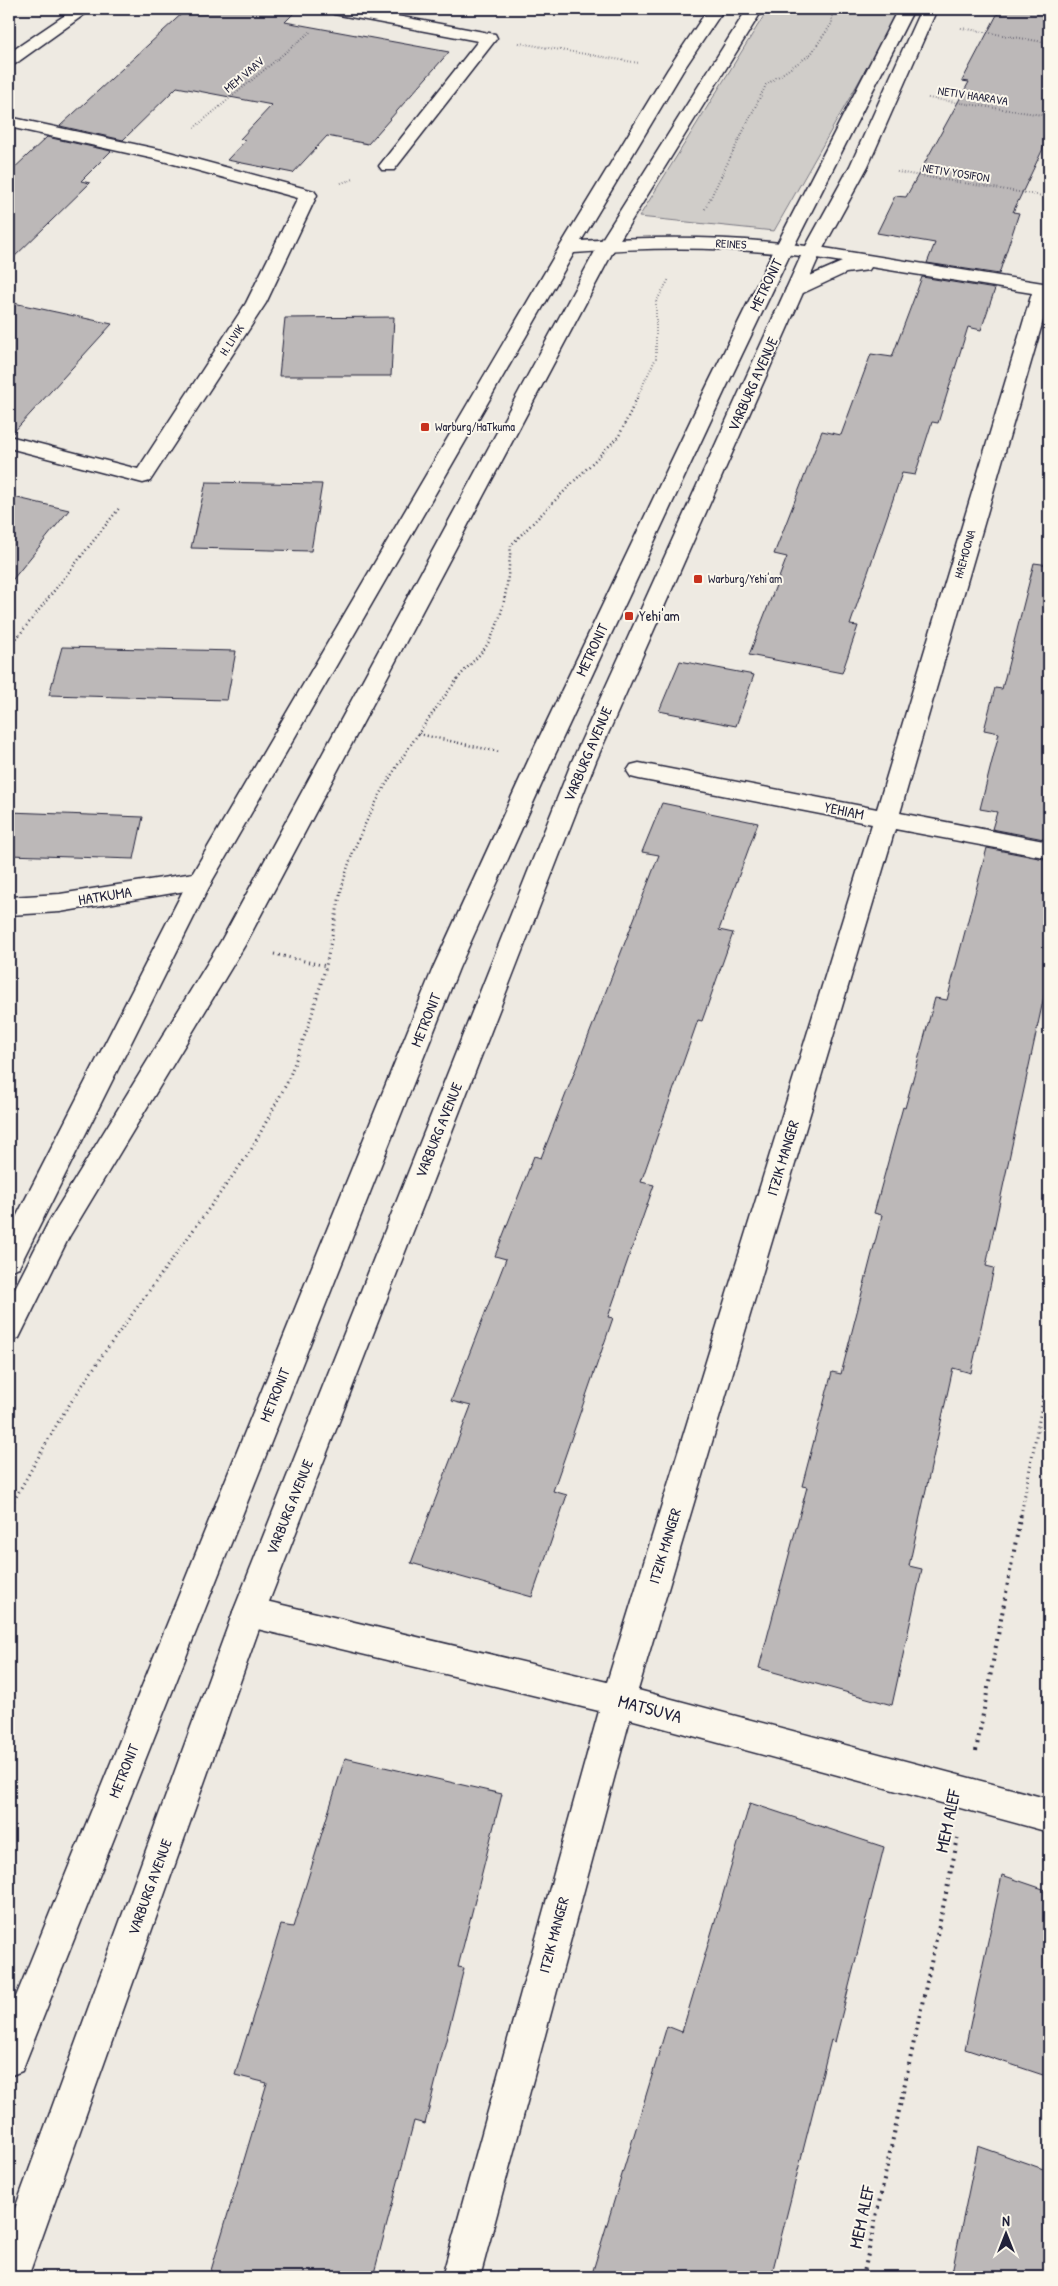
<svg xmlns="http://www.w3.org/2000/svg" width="1058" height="2286" font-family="'Patrick Hand',sans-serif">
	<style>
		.green { fill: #d0cdc9; stroke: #797882 }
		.building { fill: #bcb8b8; stroke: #22223b }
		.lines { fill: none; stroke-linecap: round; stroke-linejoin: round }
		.minor-casing { stroke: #22223b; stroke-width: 3 }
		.major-casing { stroke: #22223b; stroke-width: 3 }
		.path-far3 { stroke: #22223b; stroke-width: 2; stroke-dasharray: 0.5 2.5; stroke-linecap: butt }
		.path-far2 { stroke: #22223b; stroke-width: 2.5; stroke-dasharray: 1 3; stroke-linecap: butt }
		.path-far1 { stroke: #22223b; stroke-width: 3; stroke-dasharray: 1 4; stroke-linecap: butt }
		.path { stroke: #22223b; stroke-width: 4; stroke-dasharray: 2 5; stroke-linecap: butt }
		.minor { fill: #fbf7ec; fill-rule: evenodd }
		.major { fill: #fbf7ec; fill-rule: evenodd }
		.poi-dot { fill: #c8321e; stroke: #fbf7ec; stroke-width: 2 }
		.labels { text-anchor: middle; stroke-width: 4; stroke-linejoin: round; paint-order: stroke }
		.far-street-label { font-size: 12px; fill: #22223b; stroke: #fbf7ec }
		.far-poi-label { font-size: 12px; fill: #22223b; stroke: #fbf7ec; text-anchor: start }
		.street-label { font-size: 15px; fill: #22223b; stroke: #fbf7ec }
		.poi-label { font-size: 15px; fill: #22223b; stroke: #fbf7ec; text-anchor: start }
		.near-street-label { font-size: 18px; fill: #22223b; stroke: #fbf7ec }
	</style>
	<rect width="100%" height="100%" fill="#eeeae2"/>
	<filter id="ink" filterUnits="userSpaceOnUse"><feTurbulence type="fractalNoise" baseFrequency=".02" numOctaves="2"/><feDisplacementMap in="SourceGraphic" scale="10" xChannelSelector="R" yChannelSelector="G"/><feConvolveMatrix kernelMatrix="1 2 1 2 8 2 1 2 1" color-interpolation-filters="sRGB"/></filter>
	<g filter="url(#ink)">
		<polygon class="green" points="768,9 900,9 774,231 639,217"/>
		<g class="building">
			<polygon points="187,9 298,9 285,22 449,52 368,144 327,136 293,173 227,160 246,140 240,139 272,105 177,87 123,140 60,126"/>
			<polygon points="1000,9 1049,9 1049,136 1013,212 1019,213 999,274 927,263 935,243 877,233 895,196 906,197 969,82 962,81"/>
			<polygon points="47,137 111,151 81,181 90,183 9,262 9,173"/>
			<polygon points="922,277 995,289 981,330 968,327 938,423 932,422 915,475 902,473 850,625 858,626 842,673 749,655 787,557 774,554 822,431 841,435 871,354 892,357"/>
			<polygon points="9,302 112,324 11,435 9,434"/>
			<polygon points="394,317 391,376 279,376 285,318"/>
			<polygon points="206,482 322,484 311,551 191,548"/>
			<polygon points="9,496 69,510 9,584"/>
			<polygon points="1034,563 1049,565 1049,840 992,829 997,812 980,809 999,733 984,730 995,688 1002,689"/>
			<polygon points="62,647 236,651 227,700 49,695"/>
			<polygon points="680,661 754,675 736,726 659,711"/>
			<polygon points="662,803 758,823 719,930 733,933 702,1021 698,1020 641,1182 654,1185 608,1317 613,1318 553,1491 567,1495 532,1597 411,1563 471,1406 451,1401 506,1259 495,1256 534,1156 541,1158 659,855 642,852"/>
			<polygon points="9,812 143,817 134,859 9,855"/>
			<polygon points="987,848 1049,860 1049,973 986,1266 994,1268 971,1373 953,1368 909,1566 922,1569 892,1705 759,1668 807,1487 802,1486 832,1372 841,1374 882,1215 874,1213 903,1107 905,1108 935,998 947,1000"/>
			<polygon points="345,1758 502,1794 458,1967 464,1968 425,2124 414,2121 373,2277 209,2277 267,2083 235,2075 281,1925 293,1927"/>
			<polygon points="750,1803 884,1847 835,2042 831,2040 771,2277 591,2277 667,2026 682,2032"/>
			<polygon points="1002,1875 1049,1891 1049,2077 965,2049"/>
			<polygon points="978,2146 1049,2171 1049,2277 951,2277"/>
		</g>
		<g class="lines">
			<defs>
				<g id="minor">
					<polygon points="74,9 92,9 15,64 9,65 9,53"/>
					<polygon points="326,9 359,9 489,33 495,34 497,38 394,170 382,170 379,166 478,41 334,14"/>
					<polygon points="747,9 763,9 617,244 245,945 69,1237 19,1338 9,1341 9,1300 48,1223 221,941 599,244"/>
					<polygon points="898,9 914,9 793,248 725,390 552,761 459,968 27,2058 22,2071 9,2076 9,2014 433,968 528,761 705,390 775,248"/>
					<polygon points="9,117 162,150 314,191 317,195 266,303 150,481 143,483 9,448 9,436 138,469 246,303 298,198 159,160 9,127"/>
					<polygon points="812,246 1049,284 1049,300 900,813 1049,842 1049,858 895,829 638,1690 1049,1799 1049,1832 630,1719 480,2277 442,2277 599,1711 249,1627 238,1622 233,1612 238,1602 249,1597 607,1682 872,824 639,779 631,777 627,771 631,765 639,763 877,809 1032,293 871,267 869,270 846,273 803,293 789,293 786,289 789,285 842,262 805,256 803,252 805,248"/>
					<polygon points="200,872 209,875 212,881 209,887 60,912 9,915 9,897 60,894"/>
				</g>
				<path id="major" d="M708,9H724L684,69L581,241C656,236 731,236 806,246L850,166L921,9H937L868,166L821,252L596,761L265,1612L28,2277H9V2225L233,1612L572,761L801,256C725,246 650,247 574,253L212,881L19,1267L9,1271V1231L188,881L559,248L668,69Z"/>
			</defs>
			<use href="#minor" class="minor-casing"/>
			<use href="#major" class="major-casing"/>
			<g class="path-far3">
				<polyline points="961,28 1049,43"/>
				<polyline points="519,43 639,63"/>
				<polyline points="928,98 1049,116"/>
				<polyline points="194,128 310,32"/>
				<polyline points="897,172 1049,197"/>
				<polyline points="341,183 354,179"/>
				<polyline points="705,209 766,85 811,54 832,23 832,9"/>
				<polyline points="636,399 656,358 656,302 669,279"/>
			</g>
			<g class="path-far2">
				<polyline points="9,648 120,507"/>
				<polyline points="419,734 499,752"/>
				<path d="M340,896C356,820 410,743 456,681C466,667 482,655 490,640C506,611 508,578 511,545L619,436L637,398"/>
			</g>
			<g class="path-far1">
				<polyline points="274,954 326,966"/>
				<polyline points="9,1515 13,1502 61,1417 104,1353 250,1152 288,1081 310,1021 326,966 340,895"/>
				<polyline points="1021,1515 1049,1368"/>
			</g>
			<g class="path">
				<polyline points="9,1516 10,1514"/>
				<polyline points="976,1751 1021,1514"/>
				<polyline points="863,2277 958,1838"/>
			</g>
			<use href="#minor" class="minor"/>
			<use href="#major" class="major"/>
		</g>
	</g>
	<g class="poi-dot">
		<rect x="420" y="422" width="10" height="10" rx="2.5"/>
		<rect x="693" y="574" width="10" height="10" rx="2.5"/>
		<rect x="624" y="611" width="10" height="10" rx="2.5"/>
	</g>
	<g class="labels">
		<g class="far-street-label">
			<text transform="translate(244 75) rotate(-40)" y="4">MEM VAAV</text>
			<text transform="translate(973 96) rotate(9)" y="4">NETIV HAARAVA</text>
			<text transform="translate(956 173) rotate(9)" y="4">NETIV YOSIFON</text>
			<text transform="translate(731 244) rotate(3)" y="4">REINES</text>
			<text transform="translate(232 340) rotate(-57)" y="4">H. LIVIK</text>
			<text transform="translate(965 554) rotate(-74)" y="4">HAEMOONA</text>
		</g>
		<g class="far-poi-label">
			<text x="435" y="431">Warburg/HaTkuma</text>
			<text x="708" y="583">Warburg/Yehi'am</text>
		</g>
		<g class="street-label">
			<text transform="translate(766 285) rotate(-64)" y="5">METRONIT</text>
			<text transform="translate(753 384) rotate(-66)" y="5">VARBURG AVENUE</text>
			<text transform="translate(592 650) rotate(-65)" y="5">METRONIT</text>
			<text transform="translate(588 754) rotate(-67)" y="5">VARBURG AVENUE</text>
			<text transform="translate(844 811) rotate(11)" y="5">YEHIAM</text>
			<text transform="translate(105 896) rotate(-9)" y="5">HATKUMA</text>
			<text transform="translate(426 1020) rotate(-68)" y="5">METRONIT</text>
			<text transform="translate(439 1130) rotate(-68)" y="5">VARBURG AVENUE</text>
			<text transform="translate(783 1158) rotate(-73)" y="5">ITZIK MANGER</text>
			<text transform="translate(275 1395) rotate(-68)" y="5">METRONIT</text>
			<text transform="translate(290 1507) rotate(-68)" y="5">VARBURG AVENUE</text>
			<text transform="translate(665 1546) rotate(-73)" y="5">ITZIK MANGER</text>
			<text transform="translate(124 1771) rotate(-68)" y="5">METRONIT</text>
			<text transform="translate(150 1887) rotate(-70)" y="5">VARBURG AVENUE</text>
			<text transform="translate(554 1935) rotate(-75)" y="5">ITZIK MANGER</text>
		</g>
		<g class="poi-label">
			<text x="639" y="621">Yehi'am</text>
		</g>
		<g class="near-street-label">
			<text transform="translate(650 1709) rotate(15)" y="6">MATSUVA</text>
			<text transform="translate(948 1821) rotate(-78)" y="6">MEM ALEF</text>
			<text transform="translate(862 2217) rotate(-78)" y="6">MEM ALEF</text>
		</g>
	</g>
	<rect width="1058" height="2286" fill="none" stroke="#fbf7ec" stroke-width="30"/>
	<rect x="15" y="15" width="1028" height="2256" fill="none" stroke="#22223b" stroke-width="2" filter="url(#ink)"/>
	<g transform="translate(1006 2234)" stroke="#fbf7ec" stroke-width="4" paint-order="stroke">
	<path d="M0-4L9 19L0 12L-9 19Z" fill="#22223b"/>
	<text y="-8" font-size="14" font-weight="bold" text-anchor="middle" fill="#22223b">N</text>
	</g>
</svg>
